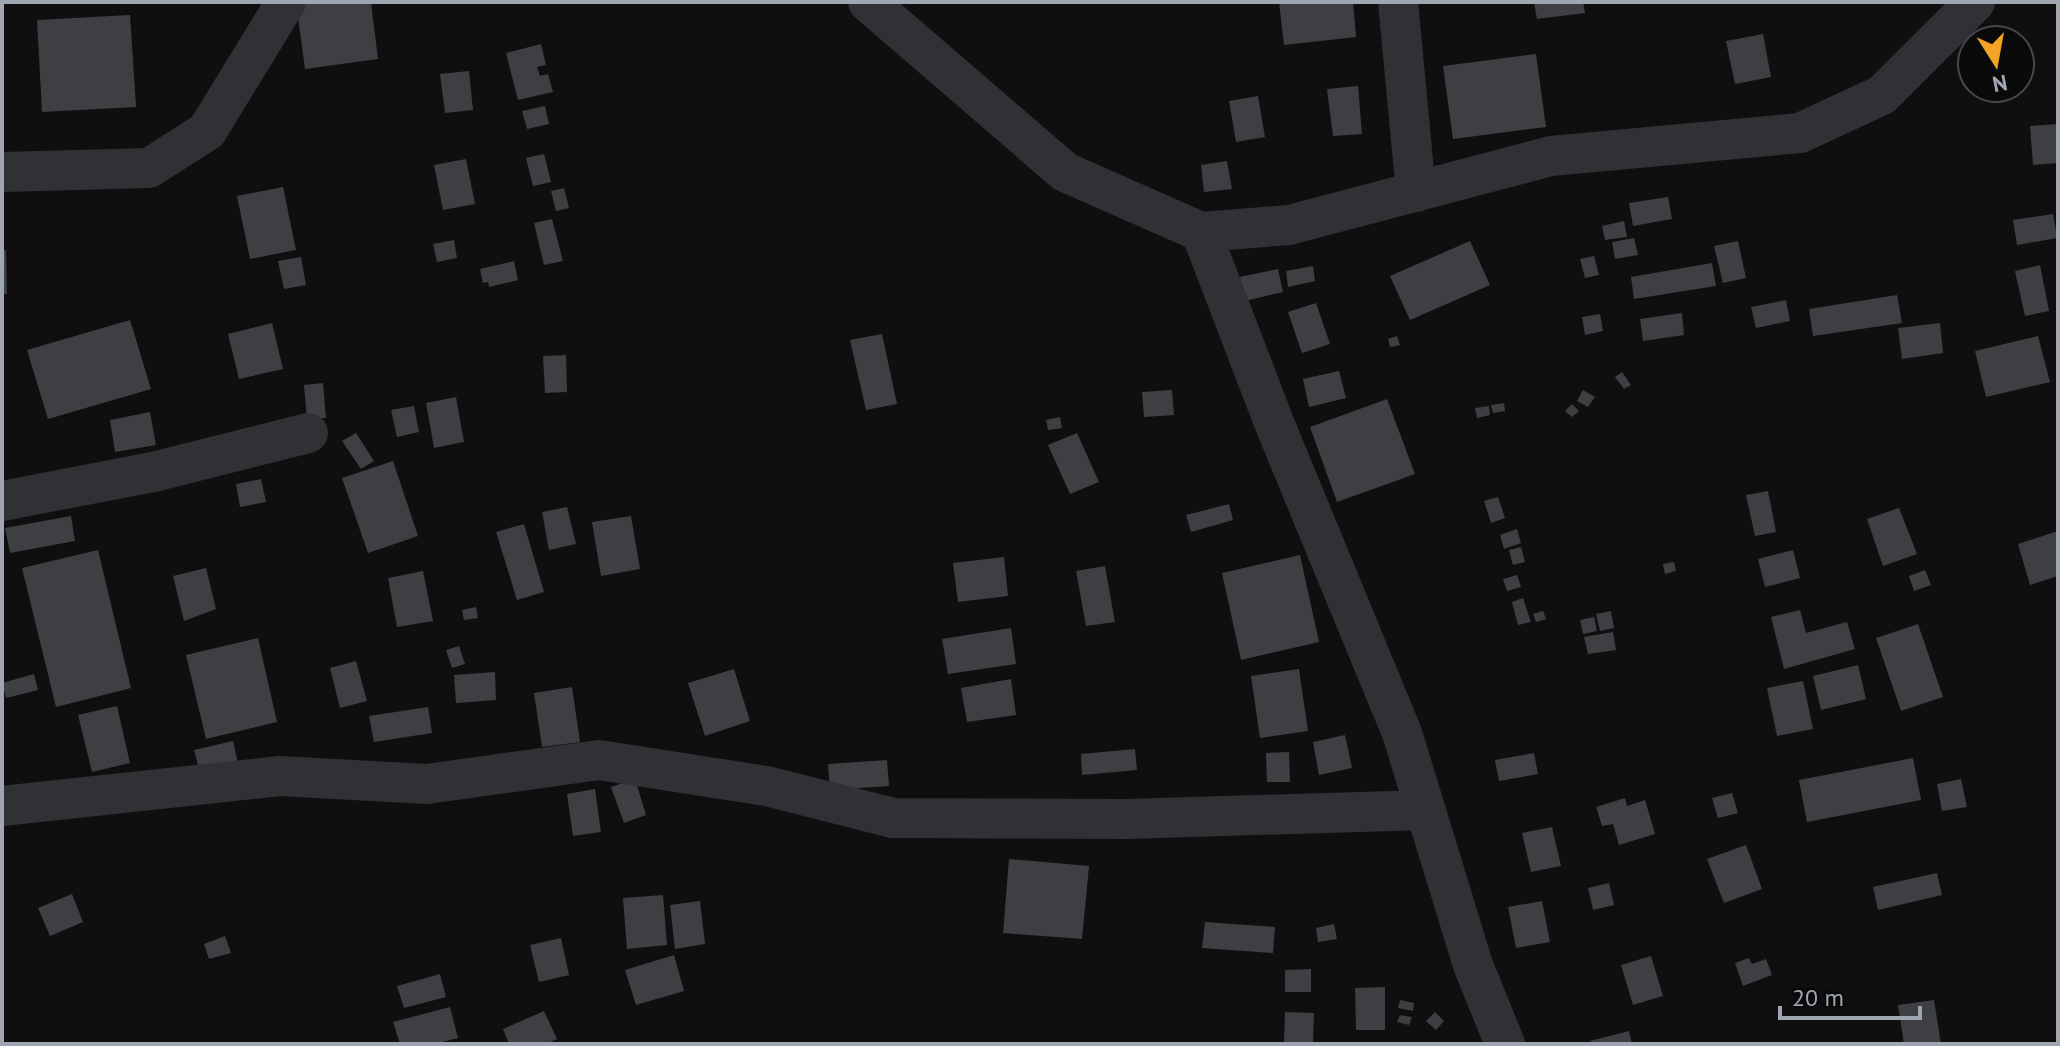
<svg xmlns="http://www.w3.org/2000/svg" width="2060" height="1046" font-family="'PT Sans',sans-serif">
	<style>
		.building { fill: #3e3f43 }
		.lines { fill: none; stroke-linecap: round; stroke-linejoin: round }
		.street { stroke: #303135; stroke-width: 40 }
	</style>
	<rect width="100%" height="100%" fill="#0f0f10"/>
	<g class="building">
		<polygon points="296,2 371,2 378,59 305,69"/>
		<polygon points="1279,2 1353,2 1356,37 1284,45"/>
		<polygon points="1534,2 1583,2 1585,13 1537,19"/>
		<polygon points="130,15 136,107 42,112 37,20"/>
		<polygon points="1763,34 1771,77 1735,84 1726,41"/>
		<polygon points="541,44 546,65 537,67 540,76 548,74 553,92 518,100 506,53"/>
		<polygon points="1536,54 1546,127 1453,139 1443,66"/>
		<polygon points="469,71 473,110 445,113 440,74"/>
		<polygon points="1358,86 1362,134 1333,136 1327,89"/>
		<polygon points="1258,96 1265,137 1236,142 1229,101"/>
		<polygon points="545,106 549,124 527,129 522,111"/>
		<polygon points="2058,124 2058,163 2033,165 2030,126"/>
		<polygon points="544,154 551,182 533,186 526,158"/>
		<polygon points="466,159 475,204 443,210 434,165"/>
		<polygon points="1227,161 1232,189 1204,192 1201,165"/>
		<polygon points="283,187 296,250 250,259 237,196"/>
		<polygon points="564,188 569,208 556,211 551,191"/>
		<polygon points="1668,197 1672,219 1633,226 1629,203"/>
		<polygon points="2053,214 2057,238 2017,245 2013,220"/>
		<polygon points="552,219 563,261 544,265 534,223"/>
		<polygon points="1624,221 1627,237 1605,240 1602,226"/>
		<polygon points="1634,238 1638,255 1615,259 1612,242"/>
		<polygon points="454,240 457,258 437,262 433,244"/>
		<polygon points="1470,241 1490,285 1410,320 1390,276"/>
		<polygon points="1738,241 1746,278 1723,283 1714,246"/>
		<polygon points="2,250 6,250 7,294 2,294"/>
		<polygon points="1594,256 1599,275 1585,278 1580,259"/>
		<polygon points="301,257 306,285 284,289 278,261"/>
		<polygon points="514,261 518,280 489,287 488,282 483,283 480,269"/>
		<polygon points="1712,263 1716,286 1634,299 1631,277"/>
		<polygon points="2040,265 2049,311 2025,316 2015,271"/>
		<polygon points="1313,266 1315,281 1288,287 1286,271"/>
		<polygon points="1278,269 1283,292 1245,301 1240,277"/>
		<polygon points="1897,295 1902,323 1813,336 1809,309"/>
		<polygon points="1786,300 1790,321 1756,328 1751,307"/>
		<polygon points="1316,303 1330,344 1302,353 1288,312"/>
		<polygon points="1682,313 1684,335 1643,341 1640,319"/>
		<polygon points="1600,314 1603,331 1585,335 1582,317"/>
		<polygon points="130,320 151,389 48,419 27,350"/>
		<polygon points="272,323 283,369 239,379 228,334"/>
		<polygon points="1940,323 1943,353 1902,359 1898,328"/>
		<polygon points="882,334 897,404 866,410 850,340"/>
		<polygon points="1397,336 1400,345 1390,347 1388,339"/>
		<polygon points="2038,336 2050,382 1986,397 1975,351"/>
		<polygon points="566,355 567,392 545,393 543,356"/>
		<polygon points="1339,371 1346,398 1309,407 1303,379"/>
		<polygon points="1622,372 1631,385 1624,389 1615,377"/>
		<polygon points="323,383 326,418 307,419 304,385"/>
		<polygon points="1172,390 1174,415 1144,417 1142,392"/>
		<polygon points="1583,390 1595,397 1588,407 1577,401"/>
		<polygon points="456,397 464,442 434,448 426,403"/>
		<polygon points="1387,399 1415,474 1337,502 1310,427"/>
		<polygon points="1504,403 1505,411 1493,413 1491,405"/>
		<polygon points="1572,404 1579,411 1572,417 1565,411"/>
		<polygon points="414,406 419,432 397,437 391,410"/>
		<polygon points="1489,406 1490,415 1477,418 1475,408"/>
		<polygon points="150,412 156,445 115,452 110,420"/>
		<polygon points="1060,417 1062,428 1048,430 1046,420"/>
		<polygon points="356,433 374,461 361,469 342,441"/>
		<polygon points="1077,433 1099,482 1070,494 1048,445"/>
		<polygon points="393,461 418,536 368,553 342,478"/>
		<polygon points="261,479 266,502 240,507 236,484"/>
		<polygon points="1768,491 1776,532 1755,536 1746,495"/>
		<polygon points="1498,497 1505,518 1491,523 1484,501"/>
		<polygon points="1229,504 1233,520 1191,532 1186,515"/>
		<polygon points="567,507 576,544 549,550 542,512"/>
		<polygon points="1899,508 1917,554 1883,566 1867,519"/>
		<polygon points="71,516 75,541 10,553 5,528"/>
		<polygon points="631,516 640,569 601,576 592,522"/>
		<polygon points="524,524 544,592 517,600 496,532"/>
		<polygon points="1517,529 1521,543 1504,549 1500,535"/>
		<polygon points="2058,531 2058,576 2030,585 2018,544"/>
		<polygon points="1521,547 1525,562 1513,565 1509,550"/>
		<polygon points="98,550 131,688 56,707 22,568"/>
		<polygon points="1793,550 1800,578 1765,587 1758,559"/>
		<polygon points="1300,555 1319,642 1241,660 1222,573"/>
		<polygon points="1004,557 1008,596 958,602 953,563"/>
		<polygon points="1674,562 1676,571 1665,574 1663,564"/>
		<polygon points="1105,566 1115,622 1086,626 1076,571"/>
		<polygon points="206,568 216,609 184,621 173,576"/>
		<polygon points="1925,570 1931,585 1914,591 1909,576"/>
		<polygon points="423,571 433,621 397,627 388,578"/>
		<polygon points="1517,575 1521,587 1507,591 1503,579"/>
		<polygon points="1523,598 1531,622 1518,625 1512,602"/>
		<polygon points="476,607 478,618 464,620 462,610"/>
		<polygon points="1800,610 1806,633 1847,622 1855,649 1784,669 1771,617"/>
		<polygon points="1543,611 1546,619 1536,622 1533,614"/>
		<polygon points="1611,611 1614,628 1600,631 1596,614"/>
		<polygon points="1594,617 1597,631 1583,634 1580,620"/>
		<polygon points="1918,624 1943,697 1901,711 1876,638"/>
		<polygon points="1011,628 1016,664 948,674 942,639"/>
		<polygon points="1613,632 1616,650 1588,654 1584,637"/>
		<polygon points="258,638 277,722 206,739 186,655"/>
		<polygon points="459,646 465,664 452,668 446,650"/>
		<polygon points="356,661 367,701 340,708 330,668"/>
		<polygon points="1858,665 1866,699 1821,710 1813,676"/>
		<polygon points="734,669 750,721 705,736 688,683"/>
		<polygon points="1299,669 1308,731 1260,738 1251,676"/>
		<polygon points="495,672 496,700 456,703 454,675"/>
		<polygon points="34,674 38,690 6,698 2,683"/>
		<polygon points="1011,679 1016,715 967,722 961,688"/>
		<polygon points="1803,681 1813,729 1777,736 1767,688"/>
		<polygon points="572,687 580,742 542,747 534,693"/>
		<polygon points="117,706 130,763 92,772 78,715"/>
		<polygon points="428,707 432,733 374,742 369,716"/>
		<polygon points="1345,735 1352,768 1319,775 1313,742"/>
		<polygon points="233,741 239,768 201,776 194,750"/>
		<polygon points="1135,749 1137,770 1082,775 1081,754"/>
		<polygon points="1289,752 1290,782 1267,782 1266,753"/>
		<polygon points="1534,753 1538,774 1499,781 1495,760"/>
		<polygon points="1913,758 1921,800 1807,822 1799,780"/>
		<polygon points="887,760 889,786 830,790 828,764"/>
		<polygon points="635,779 646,815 624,823 611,787"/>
		<polygon points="1961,779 1967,807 1942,811 1937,784"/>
		<polygon points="595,789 601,832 573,836 567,794"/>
		<polygon points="1732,793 1738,813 1718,818 1712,798"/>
		<polygon points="1625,798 1627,806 1645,800 1655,834 1619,845 1613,824 1602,826 1596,807"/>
		<polygon points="1552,827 1561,866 1531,872 1522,833"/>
		<polygon points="1746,845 1762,889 1724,903 1707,859"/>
		<polygon points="1009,859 1089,866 1082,939 1003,933"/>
		<polygon points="1937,873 1942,895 1878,910 1873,887"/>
		<polygon points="1609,883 1614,905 1593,910 1588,888"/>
		<polygon points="72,894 83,922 50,936 38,908"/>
		<polygon points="663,895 667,945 627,949 623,898"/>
		<polygon points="700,901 705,944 675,949 670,905"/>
		<polygon points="1542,901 1550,942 1516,948 1508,907"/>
		<polygon points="1205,922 1275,927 1273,953 1202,948"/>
		<polygon points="1334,924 1337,939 1318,942 1316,928"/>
		<polygon points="225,936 231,953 209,959 204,944"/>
		<polygon points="561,938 569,975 539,982 530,945"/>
		<polygon points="674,955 684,991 636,1005 625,970"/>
		<polygon points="1651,956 1663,996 1633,1005 1621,965"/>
		<polygon points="1749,958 1752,964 1766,959 1772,975 1743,986 1735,963"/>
		<polygon points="1311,969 1311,992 1285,992 1285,970"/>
		<polygon points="440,974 446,997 404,1008 397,986"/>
		<polygon points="1385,987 1385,1030 1356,1030 1355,988"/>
		<polygon points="1400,1000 1414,1003 1413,1011 1398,1008"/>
		<polygon points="1934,1000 1941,1044 1904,1044 1898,1005"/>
		<polygon points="450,1007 458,1038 435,1044 400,1044 393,1022"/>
		<polygon points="544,1011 557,1039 546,1044 509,1044 503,1029"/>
		<polygon points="1285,1012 1314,1013 1313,1044 1284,1044"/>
		<polygon points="1435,1012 1444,1021 1436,1030 1426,1021"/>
		<polygon points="1400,1015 1412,1017 1409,1025 1397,1022"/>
		<polygon points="1629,1031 1632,1044 1591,1044 1590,1041"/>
	</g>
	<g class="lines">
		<g class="street">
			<polyline points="868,2 1065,172 1201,232 1289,225 1551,156 1800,133 1882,95 1975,2"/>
			<polyline points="1398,2 1416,192"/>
			<polyline points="2,172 149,168 207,131 286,2"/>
			<polyline points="1201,232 1275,425 1402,733 1473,965 1505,1044"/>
			<polyline points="2,501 153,472 308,433"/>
			<polyline points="2,806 280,776 427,784 599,760 766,786 893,818 1126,819 1425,810"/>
		</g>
	</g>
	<rect width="2060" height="1046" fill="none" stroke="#9fa6b1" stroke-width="8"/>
	<g transform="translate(1996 64) rotate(169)"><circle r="38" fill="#0a0a0b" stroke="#46484d" stroke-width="2"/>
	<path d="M0-6L14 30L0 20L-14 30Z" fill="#f3a424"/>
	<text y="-12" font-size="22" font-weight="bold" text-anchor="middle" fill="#9fa6b1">N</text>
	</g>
	<path d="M1780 1006v12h140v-12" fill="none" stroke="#9fa6b1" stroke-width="4"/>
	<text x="1792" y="1006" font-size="24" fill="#9fa6b1" stroke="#0a0a0b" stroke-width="6" paint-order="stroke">20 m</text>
</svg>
